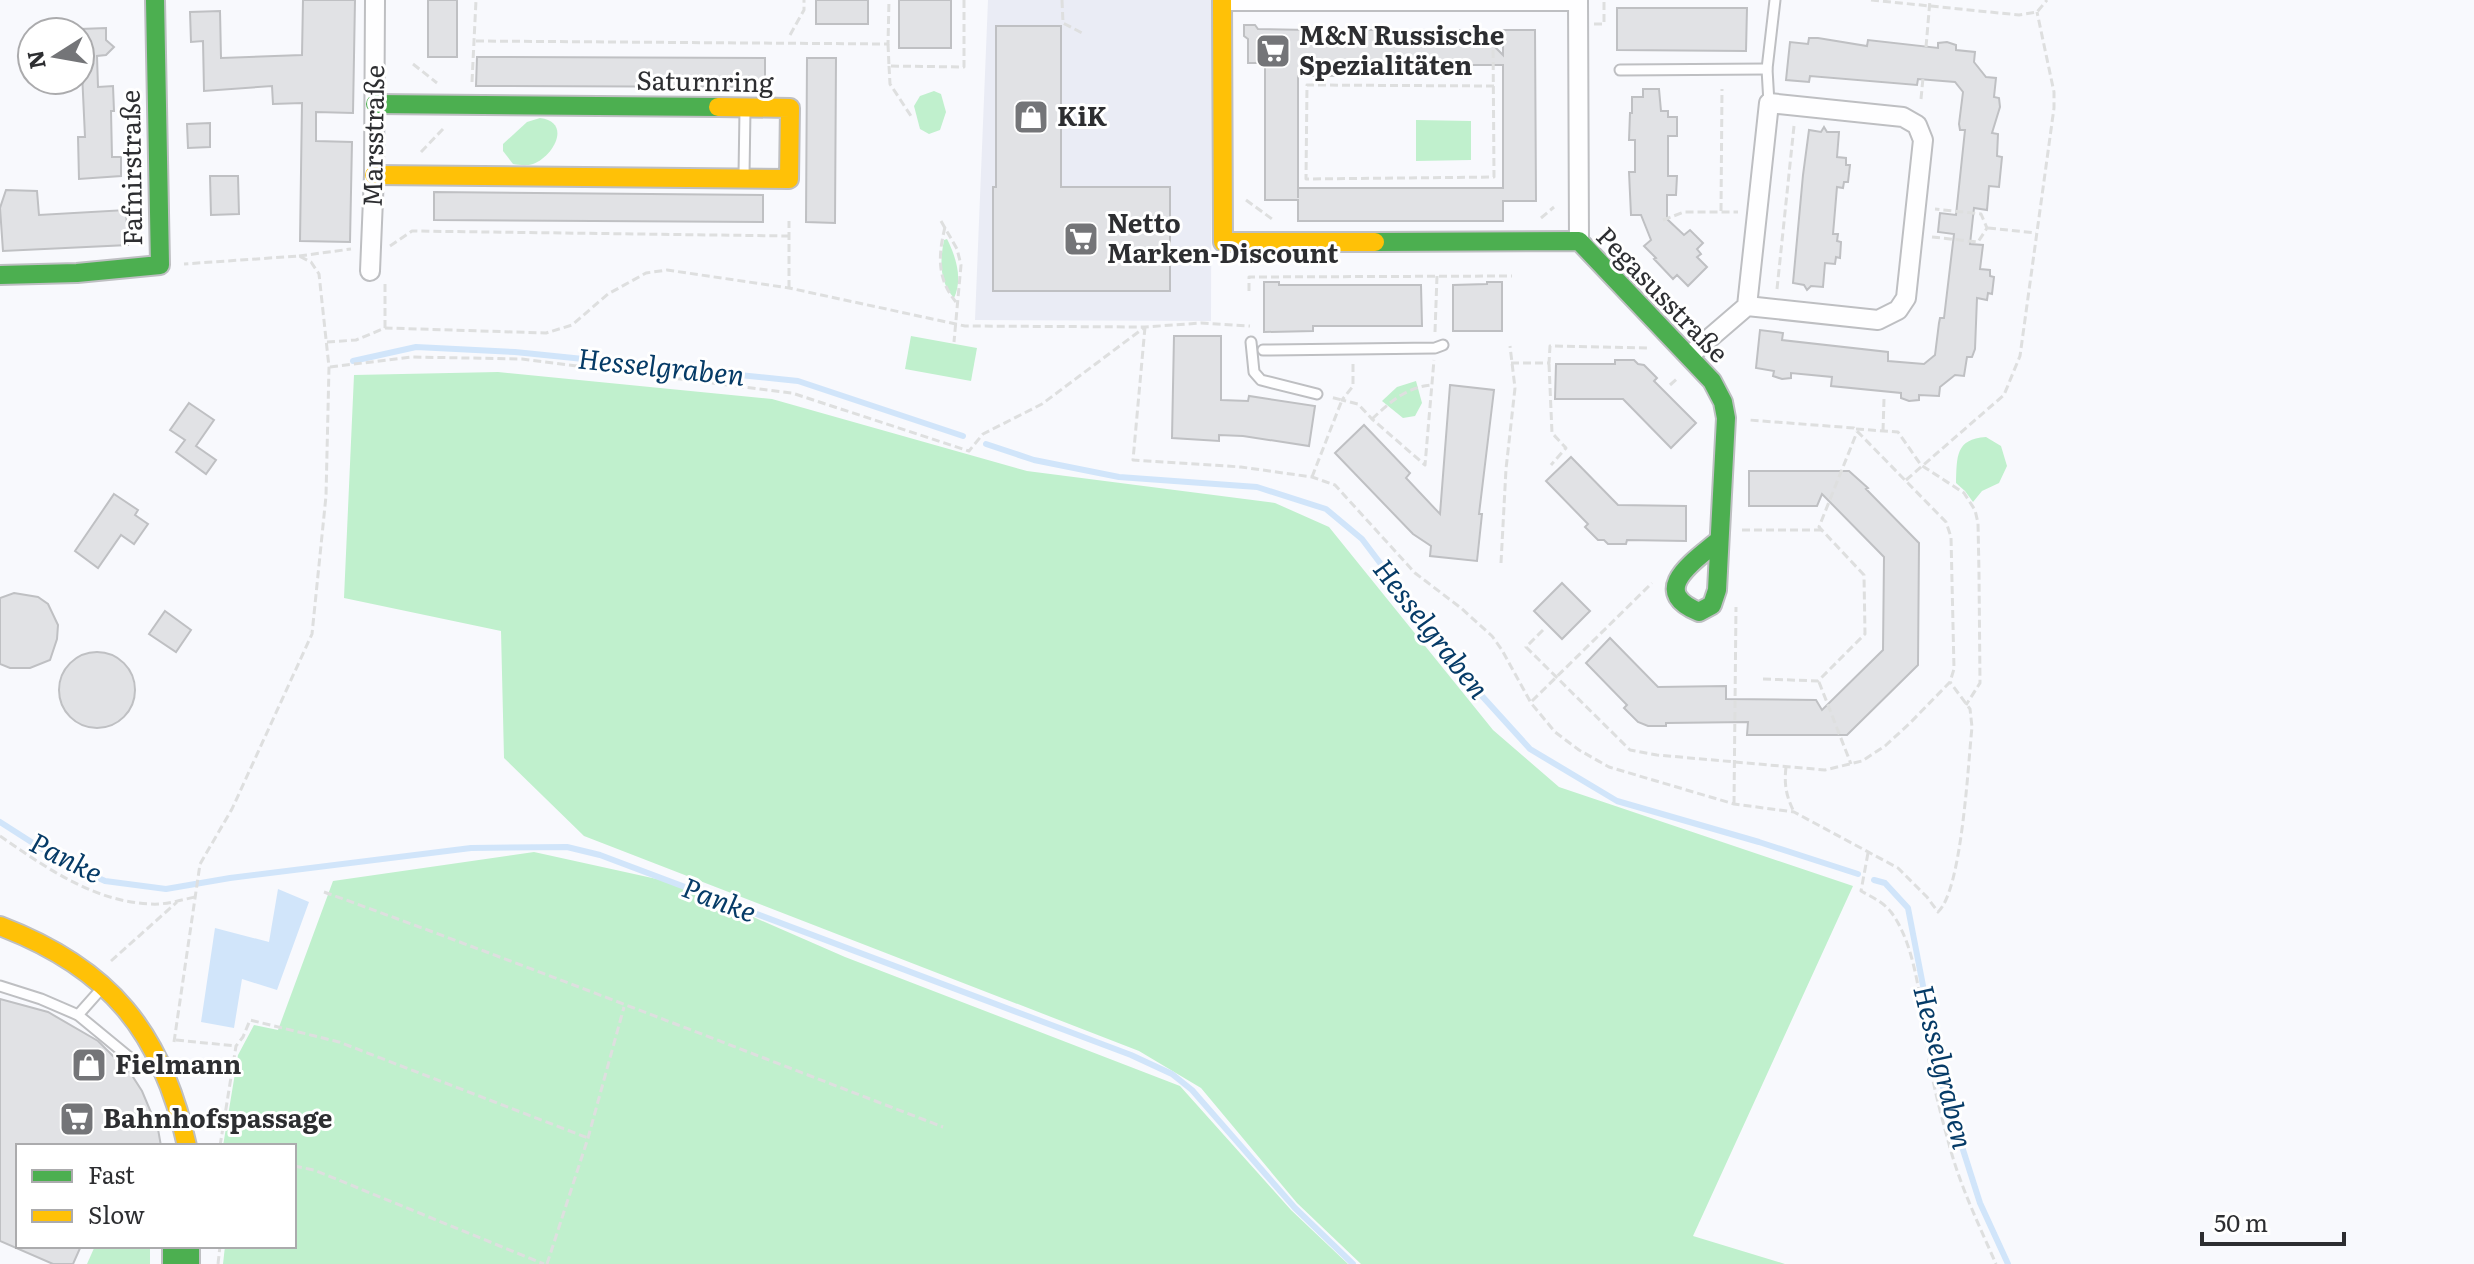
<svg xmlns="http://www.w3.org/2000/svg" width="2474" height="1264" font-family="Literata,serif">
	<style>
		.built { fill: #eaecf5 }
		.green { fill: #c0f0cd }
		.water { fill: #d1e5fa }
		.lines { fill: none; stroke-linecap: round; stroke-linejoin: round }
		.stream { stroke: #d1e5fa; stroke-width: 6 }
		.building { fill: #e1e2e5; stroke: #bfc0c3; stroke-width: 2; fill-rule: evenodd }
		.lane-casing { stroke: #bebfc2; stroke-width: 13 }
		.street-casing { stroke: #bebfc2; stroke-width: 22 }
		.fast-casing { stroke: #bebfc2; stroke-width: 22 }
		.slow-casing { stroke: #bebfc2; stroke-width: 22 }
		.path { stroke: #dedfdf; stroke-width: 3; stroke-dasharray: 8 4; stroke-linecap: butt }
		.lane { stroke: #fefeff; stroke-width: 9 }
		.street { stroke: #fefeff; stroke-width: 18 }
		.fast { stroke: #4caf50; stroke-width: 18 }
		.slow { stroke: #ffc107; stroke-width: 18 }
		.labels { text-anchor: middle; stroke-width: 6; stroke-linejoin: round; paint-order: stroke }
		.poi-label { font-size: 26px; font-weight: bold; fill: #2d2e31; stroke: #fff; text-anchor: start }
		.street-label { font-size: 26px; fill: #2d2e31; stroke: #fff }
		.water-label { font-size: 28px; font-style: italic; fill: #063b67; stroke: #fff }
	</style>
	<rect width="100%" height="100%" fill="#f8f9fd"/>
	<polygon class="built" points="988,0 1212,0 1211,321 975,320"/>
	<g class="green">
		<polygon points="934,91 941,94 946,112 940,130 929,134 920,129 914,106 920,96"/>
		<path d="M540,118C572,122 554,156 533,164C527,166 519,165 513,164L503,151V144L527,122Z"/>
		<polygon points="1416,120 1471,121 1471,160 1416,161"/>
		<path d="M947,239C956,257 963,279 954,298C939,282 940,260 944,240Z"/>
		<polygon points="911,336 977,348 971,381 905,369"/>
		<polygon points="498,372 772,399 1027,471 1275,503 1329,527 1493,730 1559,787 1853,886 1693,1236 1785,1264 1361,1264 1297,1203 1201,1088 1139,1051 584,836 504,758 501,631 344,598 354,375"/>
		<polygon points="1416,381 1422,403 1415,416 1403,418 1382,401 1397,387"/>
		<path d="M1986,437L2001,446L2007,466L1999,483L1982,491L1973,502L1965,491L1956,483C1957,457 1955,439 1986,437Z"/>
		<polygon points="534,852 675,883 845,957 1180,1086 1291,1210 1348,1264 223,1264 225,1246 294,1246 294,1146 223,1146 238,1055 254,1025 278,1030 333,881"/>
		<polygon points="95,1246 150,1246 150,1264 87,1264"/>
	</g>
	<polygon class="water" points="278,889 309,902 277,990 242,979 234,1028 201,1022 215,928 269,942"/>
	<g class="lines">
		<g class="stream">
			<polyline points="353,361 416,347 515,352 798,381 963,436"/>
			<polyline points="986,444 1034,460 1119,477 1257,487 1326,509 1362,539 1472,685 1530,749 1617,801 1759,842 1858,874"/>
			<polyline points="0,822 61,861 105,881 166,889 230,878 471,848 567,847 600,855 1131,1055 1172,1074 1192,1090 1295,1208 1353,1264"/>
			<polyline points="1874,880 1885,883 1908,908 1942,1084 1980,1203 2008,1264"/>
		</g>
	</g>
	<g class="building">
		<polygon points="303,0 355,0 353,113 316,112 316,141 352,142 350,242 300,241 302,103 273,104 272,86 204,91 203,41 191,42 190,12 220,11 221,58 302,55"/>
		<rect x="428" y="0" width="29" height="57"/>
		<rect x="816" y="0" width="52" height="24"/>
		<rect x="899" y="0" width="52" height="48"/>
		<polygon points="1617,8 1747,8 1746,51 1617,50"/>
		<path d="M1244,25H1255L1258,29L1308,30L1320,42L1326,35H1338L1345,42L1357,30H1376L1388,42L1395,35H1406L1413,42L1425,30H1435L1447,42L1459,30H1478L1503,55V30H1535L1536,201H1503V221H1298V200H1265V63H1248V39L1244,36ZM1469,65H1503V188H1298V198V76L1469,75Z"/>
		<polygon points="996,26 1061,26 1061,187 1170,187 1170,291 993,291 993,187 996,187"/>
		<polygon points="106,28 106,40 114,47 106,55 97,56 98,87 113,86 114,111 111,111 112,157 121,157 121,176 79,179 78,137 85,137 80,29"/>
		<polygon points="1809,38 1818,38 1867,46 1868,40 1938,48 1938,43 1947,42 1956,45 1956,50 1975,52 1974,62 1986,77 1996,78 1994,97 1999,98 2000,107 1992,133 1998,134 1997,156 2002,157 1999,187 1989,186 1987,210 1974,208 1970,244 1983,245 1980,269 1990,270 1990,276 1994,277 1992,294 1988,293 1987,300 1977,298 1975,349 1972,357 1967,357 1964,376 1955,375 1940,387 1939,396 1919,395 1919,400 1909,401 1901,398 1901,393 1831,386 1832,377 1791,373 1791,378 1782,379 1773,376 1774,371 1756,368 1760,330 1783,333 1782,340 1888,352 1888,361 1924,364 1935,355 1939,323 1940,318 1944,318 1954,234 1938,232 1940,213 1956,215 1965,130 1960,130 1959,124 1963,92 1955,82 1918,79 1917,85 1810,76 1809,82 1786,80 1790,42 1808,44"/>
		<polygon points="477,57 765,58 765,87 476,86"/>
		<polygon points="807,58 836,58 835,223 806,222"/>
		<polygon points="1643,89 1659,89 1661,111 1668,111 1668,117 1677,117 1677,136 1668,136 1668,176 1677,176 1676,195 1667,195 1667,219 1684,235 1690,230 1703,243 1697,249 1701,254 1697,257 1707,267 1688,286 1677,275 1673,279 1654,259 1656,258 1644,246 1651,240 1641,215 1631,215 1629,172 1635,172 1635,140 1629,140 1630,113 1632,113 1632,97 1643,97"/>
		<polygon points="210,123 210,147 188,148 187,124"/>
		<polygon points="1824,127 1827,132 1839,132 1837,157 1846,158 1846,165 1850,165 1848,182 1844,182 1843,188 1837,187 1833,234 1838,234 1837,241 1841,242 1840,258 1836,257 1835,264 1825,263 1823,287 1811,286 1807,290 1804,285 1793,283 1803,175 1809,130 1821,132"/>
		<polygon points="210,176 238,176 239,214 211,215"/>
		<polygon points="6,190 37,191 39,215 126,210 128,245 3,251 0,208"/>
		<polygon points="434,192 763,195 763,222 434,220"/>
		<polygon points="1264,282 1279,282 1279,285 1421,285 1422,326 1313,326 1313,331 1264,332"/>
		<polygon points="1487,282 1502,282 1502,331 1453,331 1453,285 1487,284"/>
		<polygon points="1174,336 1221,336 1221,400 1248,401 1249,396 1315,406 1309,446 1243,436 1219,435 1219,441 1172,438"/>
		<polygon points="1615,360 1634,360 1638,364 1644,365 1657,378 1654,381 1696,423 1671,448 1623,399 1555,399 1556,364 1615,364"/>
		<polygon points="1450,385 1494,390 1479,514 1482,514 1477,561 1430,556 1431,546 1413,534 1335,453 1364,425 1410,473 1406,478 1440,514"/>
		<polygon points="189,403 214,420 196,446 216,460 206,474 176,452 185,440 170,430"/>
		<polygon points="1571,457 1618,505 1686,506 1686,541 1627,540 1626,544 1608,544 1604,540 1598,540 1585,527 1588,524 1546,481"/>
		<polygon points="1749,471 1849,471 1868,488 1866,489 1919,543 1918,665 1847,735 1747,735 1748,722 1666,723 1666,726 1648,726 1638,722 1624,708 1627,705 1586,663 1610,638 1658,687 1726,686 1726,699 1816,700 1822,710 1883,650 1884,557 1822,494 1817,506 1749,506"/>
		<polygon points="114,494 138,510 135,515 148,524 134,544 121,535 98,568 75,551"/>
		<polygon points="1562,583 1590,611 1562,639 1534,611"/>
		<polygon points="14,593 38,597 48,604 58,625 57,639 50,660 30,668 10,668 0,664 0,598"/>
		<polygon points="165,611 191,630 176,652 149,634"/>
		<circle cx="97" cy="690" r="38"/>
		<polygon points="0,999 48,1012 98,1041 131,1074 142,1091 158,1129 161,1146 18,1146 18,1246 81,1246 73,1264 53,1264 0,1241"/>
	</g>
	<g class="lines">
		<defs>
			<g id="lane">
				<polyline points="1620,70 1767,69"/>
				<polyline points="1769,103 1767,69 1775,0"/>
				<polyline points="744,175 745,110"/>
				<polyline points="1251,342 1254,372 1261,380 1317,394"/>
				<polyline points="1263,350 1435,348 1443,345"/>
				<polyline points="0,986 41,999 78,1015 129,1057"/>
				<polyline points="78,1015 102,988"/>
			</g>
			<g id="street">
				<polyline points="1578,0 1579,241"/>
				<polyline points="1222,1 1578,1"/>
				<polyline points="370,271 374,175 375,0"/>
				<polyline points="1690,355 1747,306 1769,103 1903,117 1917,125 1923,140 1906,298 1898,310 1878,320 1747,306"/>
			</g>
			<g id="fast">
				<polyline points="375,104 718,107"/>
				<path d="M1375,242L1579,241L1712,381L1723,402L1726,418L1717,590L1712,605L1699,612C1648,591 1693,562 1718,541"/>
				<polyline points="0,275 77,273 160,265 155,0"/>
				<polyline points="172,1246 172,1264"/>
				<polyline points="190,1246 190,1264"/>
			</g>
			<g id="slow">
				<polyline points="1222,0 1223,242 1375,242"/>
				<polyline points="374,175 789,179 790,108 718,107"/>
				<path d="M0,926C110,968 162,1032 187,1146"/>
			</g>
		</defs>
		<use href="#lane" class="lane-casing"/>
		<use href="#street" class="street-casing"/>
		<use href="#fast" class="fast-casing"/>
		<use href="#slow" class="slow-casing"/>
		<g class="path">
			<polyline points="1062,0 1063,23 1082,33"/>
			<polyline points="1871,0 2019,15 2037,12 2047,0"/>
			<polyline points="1594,24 1604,24 1604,0"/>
			<polyline points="790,35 804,10 804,0"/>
			<polyline points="1493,38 1494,177 1306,179 1307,85 1494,86"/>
			<polyline points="476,41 888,44 889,0"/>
			<polyline points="888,44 889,66 964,67 964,0"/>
			<polyline points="1926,47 1930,0"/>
			<polyline points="413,64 437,83"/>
			<polyline points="889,66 890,84 911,116"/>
			<polyline points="472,82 476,0"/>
			<polyline points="1921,99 1923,78"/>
			<polyline points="421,152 443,129"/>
			<polyline points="1246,200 1272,219"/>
			<polyline points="1721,211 1722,89"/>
			<polyline points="1541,218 1554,207"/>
			<polyline points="1663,220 1684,212 1738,212"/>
			<polyline points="941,221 957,249 961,265 954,342"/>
			<path d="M945,227C938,256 937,279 956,302"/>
			<polyline points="1988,228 2036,233"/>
			<polyline points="1932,237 1978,242 1987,228 1981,214 1935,209"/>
			<polyline points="390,246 412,231 789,236"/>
			<polyline points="299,256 351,249"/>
			<polyline points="789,288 789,221"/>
			<polyline points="1777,289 1794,126"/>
			<polyline points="1249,291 1249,277 1512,276"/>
			<path d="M1145,327L1133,460L1241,467L1312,477L1335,485L1415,573L1461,608L1492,636L1502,650L1531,703L1555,732L1579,750L1609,767L1734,804L1794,812L1898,868L1927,897L1938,912C1962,890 1968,764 1972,727L1970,709L1950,682"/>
			<polyline points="385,328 385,284"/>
			<polyline points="1435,332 1437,276"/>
			<polyline points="327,342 356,340 385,328 546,333 572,325 608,294 646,273 667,270 789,288 965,326 1145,327 1201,323 1250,326"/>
			<polyline points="1511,363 1549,363 1550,346 1651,348"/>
			<polyline points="1353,364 1353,386 1342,400 1358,404 1372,419 1425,465 1434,360"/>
			<polyline points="1549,364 1552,433 1566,448 1551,465"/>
			<polyline points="330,367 412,357 522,359 792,393 969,451 983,434 1042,404 1145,327"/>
			<polyline points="1670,385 1678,378"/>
			<path d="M1372,419C1390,402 1408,386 1433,385"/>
			<polyline points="1856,429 1898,432 1921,465 1964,493 1975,510 1978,523 1979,573 1980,683 1966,705"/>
			<polyline points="1883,431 1884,399"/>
			<polyline points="1312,477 1342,400 1330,397"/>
			<polyline points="1906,480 2004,395 2020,356 2054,108 2054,92 2037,12"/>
			<polyline points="1742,530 1822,530"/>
			<polyline points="1501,563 1506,469 1515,388 1510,346"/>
			<polyline points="1543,630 1526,647 1630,750 1657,755 1825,770 1862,761 1885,746 1909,724 1950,682 1954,669 1951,537 1946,522 1854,428 1749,420"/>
			<polyline points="1763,679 1818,681 1865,634 1864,575 1819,527 1857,432"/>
			<polyline points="1819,682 1851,764"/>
			<polyline points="1532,701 1652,583"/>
			<path d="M1786,767C1784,784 1786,796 1794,812"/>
			<polyline points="1734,804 1736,607"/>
			<path d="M0,836C45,867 94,902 151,904C165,905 181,900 195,897"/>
			<path d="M1868,853L1861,891C1872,897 1883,902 1891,912C1919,949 1922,1021 1930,1066C1935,1092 1942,1119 1949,1144C1960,1186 1979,1225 1996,1264"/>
			<path d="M324,892C531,967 737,1048 943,1127"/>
			<polyline points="111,961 177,902"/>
			<polyline points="176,1040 236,1046"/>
			<polyline points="174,1042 200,864 232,809 312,634 326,496 329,367 319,274 311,262 299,256 184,264"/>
			<polyline points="220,1146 236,1046 243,1037 250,1020 339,1042 588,1138"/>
			<polyline points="294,1166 314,1170 544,1264"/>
			<polyline points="218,1264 220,1246"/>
			<polyline points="547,1264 588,1138 624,1007"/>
		</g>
		<use href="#lane" class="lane"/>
		<use href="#street" class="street"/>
		<use href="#fast" class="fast"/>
		<use href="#slow" class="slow"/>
	</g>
	<defs>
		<symbol id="supermarket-square" viewBox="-11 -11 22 22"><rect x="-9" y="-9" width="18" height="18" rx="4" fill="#747578" stroke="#fff"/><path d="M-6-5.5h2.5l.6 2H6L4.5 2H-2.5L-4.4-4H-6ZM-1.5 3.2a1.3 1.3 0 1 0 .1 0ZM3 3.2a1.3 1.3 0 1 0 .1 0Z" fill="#fff"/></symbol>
		<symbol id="shop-square" viewBox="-11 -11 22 22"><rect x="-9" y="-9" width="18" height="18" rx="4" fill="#747578" stroke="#fff"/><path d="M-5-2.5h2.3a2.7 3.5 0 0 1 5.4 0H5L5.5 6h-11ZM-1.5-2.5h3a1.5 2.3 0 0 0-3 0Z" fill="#fff"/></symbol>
	</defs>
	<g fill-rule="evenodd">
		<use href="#supermarket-square" x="1253" y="31" width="40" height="40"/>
		<use href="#shop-square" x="1011" y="97" width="40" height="40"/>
		<use href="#supermarket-square" x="1061" y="219" width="40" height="40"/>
		<use href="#shop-square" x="69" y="1045" width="40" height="40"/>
		<use href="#supermarket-square" x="57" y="1099" width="40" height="40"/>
	</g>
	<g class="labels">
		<g class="poi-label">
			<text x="1299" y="45">M&amp;N Russische<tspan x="1299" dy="30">Spezialitäten</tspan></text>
			<text x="1057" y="126">KiK</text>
			<text x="1107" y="233">Netto<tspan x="1107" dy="30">Marken-Discount</tspan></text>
			<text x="115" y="1074">Fielmann</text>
			<text x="103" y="1128">Bahnhofspassage</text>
		</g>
		<g class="street-label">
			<text transform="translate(705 82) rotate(1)" y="9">Saturnring</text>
			<text transform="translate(374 136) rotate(-89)" y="9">Marsstraße</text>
			<text transform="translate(132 168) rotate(-91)" y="9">Fafnirstraße</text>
			<text transform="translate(1662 295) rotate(46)" y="9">Pegasusstraße</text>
		</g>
		<g class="water-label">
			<text transform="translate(661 367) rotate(6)" y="10">Hesselgraben</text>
			<text transform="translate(1431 629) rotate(52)" y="10">Hesselgraben</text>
			<text transform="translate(66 858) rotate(27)" y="10">Panke</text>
			<text transform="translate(719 900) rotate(21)" y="10">Panke</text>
			<text transform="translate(1943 1067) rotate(76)" y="10">Hesselgraben</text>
		</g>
	</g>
	<rect x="16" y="1144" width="280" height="104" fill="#ffffff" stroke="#ababad" stroke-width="2"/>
	<rect x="32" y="1170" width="40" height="12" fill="#4caf50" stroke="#ababad" stroke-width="2"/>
	<text x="88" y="1184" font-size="24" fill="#2d2e31">Fast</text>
	<rect x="32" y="1210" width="40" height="12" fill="#ffc107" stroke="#ababad" stroke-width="2"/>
	<text x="88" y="1224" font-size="24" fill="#2d2e31">Slow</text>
	<g transform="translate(56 56) rotate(259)"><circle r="38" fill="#ffffff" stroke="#ababad" stroke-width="2"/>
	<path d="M0-6L14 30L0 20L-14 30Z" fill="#747578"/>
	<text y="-12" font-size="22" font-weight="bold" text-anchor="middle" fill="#2d2e31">N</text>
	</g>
	<path d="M2202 1232v12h142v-12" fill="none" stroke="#2d2e31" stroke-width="4"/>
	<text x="2214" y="1232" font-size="24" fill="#2d2e31" stroke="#ffffff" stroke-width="6" paint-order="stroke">50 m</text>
</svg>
